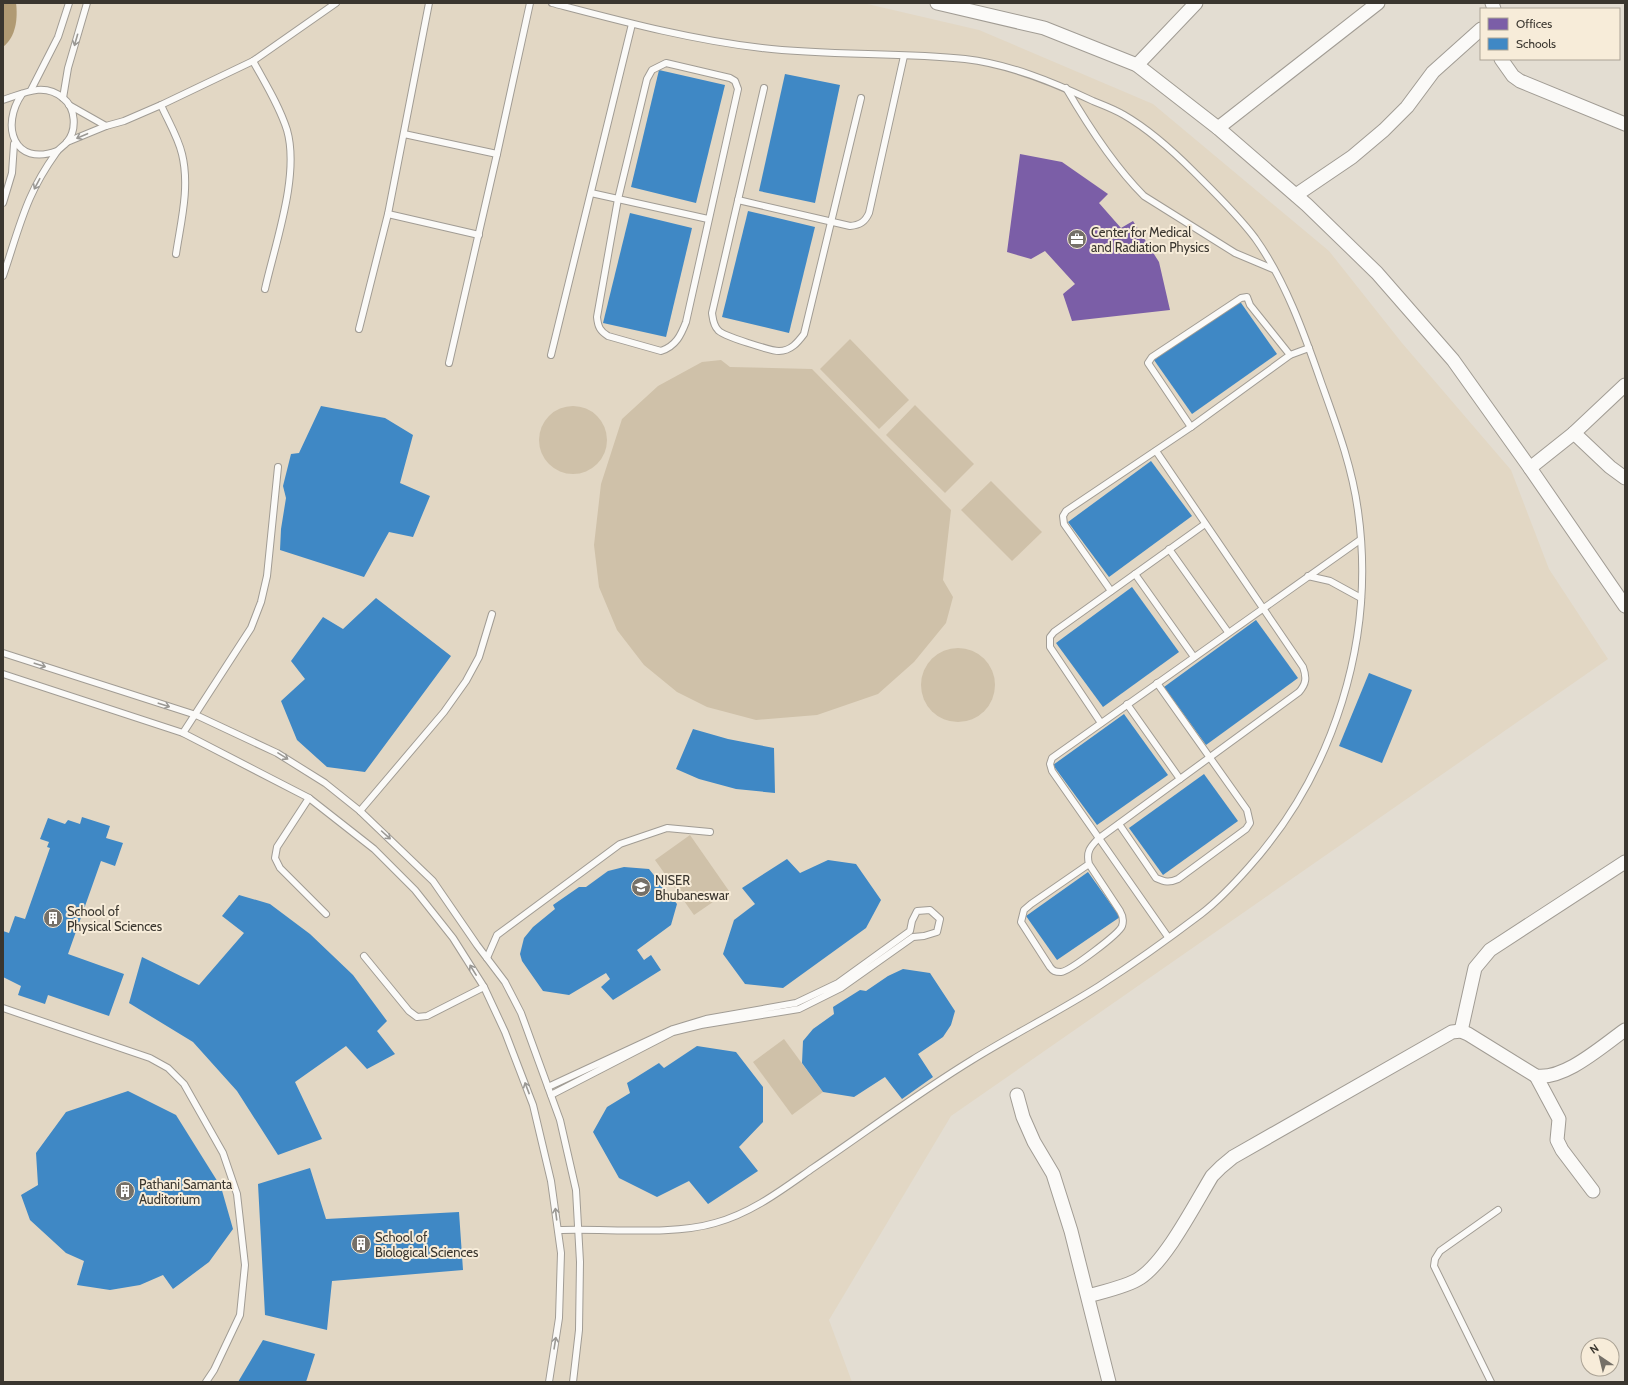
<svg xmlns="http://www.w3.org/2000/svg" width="1628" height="1385" font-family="Cabin,sans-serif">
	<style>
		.built { fill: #e2d7c4 }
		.green { fill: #cfc1a9 }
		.water { fill: #b09a73 }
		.offices { fill: #7b5ea7 }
		.schools { fill: #3f88c5 }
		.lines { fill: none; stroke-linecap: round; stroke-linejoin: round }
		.service-casing { stroke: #a19c94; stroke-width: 8 }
		.minor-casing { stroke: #a19c94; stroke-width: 15 }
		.service { stroke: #fbfaf8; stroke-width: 6 }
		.minor { stroke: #fbfaf8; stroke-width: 13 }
		.oneway { stroke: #9a9894 }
		.labels { text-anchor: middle; stroke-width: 4; stroke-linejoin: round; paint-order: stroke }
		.poi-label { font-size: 13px; fill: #3a362f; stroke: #f7ecd9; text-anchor: start }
	</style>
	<rect width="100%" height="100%" fill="#e3ddd2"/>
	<polygon class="built" points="3,3 863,3 979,30 1153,104 1329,251 1402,343 1511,470 1549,569 1608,659 951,1116 829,1320 852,1382 3,1382"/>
	<g class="green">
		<polygon points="850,339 909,400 879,429 820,369"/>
		<polygon points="721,360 730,367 812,369 951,510 943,580 953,597 946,623 914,662 878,694 817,715 756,720 707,707 677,692 644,665 617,630 599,587 594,545 601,484 622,419 658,386 702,362"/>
		<polygon points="915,405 974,464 945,493 886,435"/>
		<circle cx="573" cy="440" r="34"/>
		<polygon points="991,481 1042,532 1012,561 961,510"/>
		<circle cx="958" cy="685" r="37"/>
		<polygon points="690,835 729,891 694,915 655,860"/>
		<polygon points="784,1039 823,1092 792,1115 753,1062"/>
	</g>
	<path class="water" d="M3,3H16C18,18 16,37 3,47Z"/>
	<polygon class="offices" points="1020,154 1062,162 1108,194 1099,203 1121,228 1133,221 1159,262 1170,310 1072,321 1063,294 1075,284 1045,251 1031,259 1007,252"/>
	<g class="schools">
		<polygon points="659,70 725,85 696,203 631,187"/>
		<polygon points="785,74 840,85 815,203 759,191"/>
		<polygon points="748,211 815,227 789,333 722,317"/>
		<polygon points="630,213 692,228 666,337 603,323"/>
		<polygon points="1239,300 1277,354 1192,414 1154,360"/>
		<polygon points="321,406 385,418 413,435 400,483 430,496 413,537 389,532 364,577 280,550 281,529 286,498 283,486 291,454 299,453"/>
		<polygon points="1151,461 1192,516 1109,577 1068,522"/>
		<polygon points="1132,587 1179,652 1103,707 1056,643"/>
		<polygon points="376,598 451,656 365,772 327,767 297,740 281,701 305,679 291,661 323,617 343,629"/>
		<polygon points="1256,620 1298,678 1206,745 1164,687"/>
		<polygon points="1369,673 1412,690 1382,763 1339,746"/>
		<polygon points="1124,714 1168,775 1097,825 1053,765"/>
		<polygon points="693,729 728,739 774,748 775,793 736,789 699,779 676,769"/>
		<polygon points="1204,774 1238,821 1163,875 1129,828"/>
		<polygon points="82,817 110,826 106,838 123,843 115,866 101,861 68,954 124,974 109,1016 48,995 45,1004 18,995 21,986 3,977 3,931 9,933 15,916 25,919 50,848 47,847 49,842 40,839 48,818 65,824 68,820 80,824"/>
		<polygon points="787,859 800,873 828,860 856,864 881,900 866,928 783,988 745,984 723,954 734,920 755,904 742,888"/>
		<polygon points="624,867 649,869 677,904 671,925 637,950 644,960 651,955 661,970 613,1000 601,987 610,979 606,973 569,995 543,991 522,961 520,954 524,938 533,927 555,909 553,905 579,887 586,887 608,871"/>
		<polygon points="1088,872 1120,917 1057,960 1026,916"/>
		<polygon points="239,895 270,904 310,934 353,975 387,1021 377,1031 395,1054 367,1069 346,1046 295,1082 322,1139 278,1155 237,1091 193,1042 129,1003 142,957 199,985 244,933 222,916"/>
		<polygon points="903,969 930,973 955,1011 951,1025 943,1037 918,1054 933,1077 902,1099 885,1077 854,1097 823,1092 802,1063 803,1041 813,1029 834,1014 833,1007 860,990 866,991 888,976"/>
		<polygon points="697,1046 736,1052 763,1087 763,1122 739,1147 758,1171 708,1204 689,1181 657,1197 619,1178 593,1132 607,1107 630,1093 627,1083 659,1063 664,1068"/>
		<polygon points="128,1091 176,1115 221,1187 233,1229 209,1262 173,1289 163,1275 140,1285 110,1290 77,1285 84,1261 66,1253 30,1220 21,1195 38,1185 36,1153 66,1112"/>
		<polygon points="310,1168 326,1219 459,1212 463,1270 332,1281 327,1330 265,1315 258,1184"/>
		<polygon points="263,1340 315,1354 306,1382 238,1382"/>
	</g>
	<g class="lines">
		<defs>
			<g id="service">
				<path d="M552,3C621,21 691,40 762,48C829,56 898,52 965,59C1009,64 1053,82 1093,101C1103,105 1114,109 1124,115C1150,130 1173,151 1194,172C1215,193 1237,214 1255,238C1285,280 1304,333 1321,382C1336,424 1352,466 1358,511C1376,639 1334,772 1249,867C1234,884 1218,901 1201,914C1168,939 1133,964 1099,986C1058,1012 1014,1034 972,1060C918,1093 866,1132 813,1168C783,1189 752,1213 715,1223C671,1236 606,1228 558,1230"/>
				<path d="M253,61C265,83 279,105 287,130C300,175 275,244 265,289"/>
				<path d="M666,63L730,78L735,81L738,89L686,322C681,335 676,346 661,351L608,336C600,331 598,327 597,317L618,199L647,79L652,70Z"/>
				<path d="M764,88L712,313C713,319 713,325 718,330C722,336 772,351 779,351C791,351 798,342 804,334L861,98"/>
				<path d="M1066,88C1087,124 1115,167 1144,196L1235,253L1273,269"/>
				<polyline points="31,90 58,37 69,3"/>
				<path d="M22,94C0,126 14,167 57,151"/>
				<polyline points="63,98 68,68 87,3"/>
				<path d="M3,100C24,93 44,82 63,98C76,108 77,130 67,142C64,146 59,148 56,153C46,167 37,182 30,198C19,223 12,250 3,276"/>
				<path d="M161,105C168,121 178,137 182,154C190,187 181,221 176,254"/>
				<polyline points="106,126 124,121 161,105 253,61 336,3"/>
				<polyline points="404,134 497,154"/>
				<polyline points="67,142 106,126 69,105"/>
				<polyline points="591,193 708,219"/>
				<path d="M738,200L850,226C860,225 865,222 869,213L904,56"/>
				<polyline points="3,203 12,173 14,144"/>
				<polyline points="388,214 479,235"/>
				<polyline points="359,329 388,214 429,3"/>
				<polyline points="551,355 632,24"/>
				<polyline points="449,363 497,154 530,3"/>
				<polyline points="1191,427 1148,363 1152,357 1241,298 1247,297 1250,305 1290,355"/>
				<polyline points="1169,549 1228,632"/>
				<polyline points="1135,574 1194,657"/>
				<polyline points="1308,576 1330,581 1361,598"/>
				<polyline points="1111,591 1064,524 1063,516 1066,511 1191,427 1290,355 1309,348"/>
				<polyline points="3,653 196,715 277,753 325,783 360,811 433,881 477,945 505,982 521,1013 560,1120 576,1190 580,1262 579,1330 573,1382"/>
				<polyline points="3,674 183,733 309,798 374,849 415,890 453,938 484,987 505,1032 533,1105 551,1181 561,1253 559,1318 549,1382"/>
				<polyline points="1127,704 1180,779"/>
				<polyline points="1101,723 1050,647 1050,637 1054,632 1205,524"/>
				<polyline points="183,733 251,628 261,602 267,576 278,467"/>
				<polyline points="309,798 277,847 275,858 280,868 326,914"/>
				<polyline points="360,811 444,712 466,681 479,657 492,614"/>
				<path d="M1119,824L1156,878C1165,882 1169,883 1178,879L1246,829L1250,823L1247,810L1157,683"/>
				<path d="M1089,864L1031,904L1024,910L1021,922L1050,967C1053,971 1055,972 1061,972C1070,971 1119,934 1122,926C1124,920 1123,916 1120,911L1089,864C1086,852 1090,847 1098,839L1299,692C1306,684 1307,678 1303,667L1156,451"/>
				<polyline points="1168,937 1052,771 1050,764 1052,758 1360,540"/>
				<polyline points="364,956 409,1011 417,1017 427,1016 484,987"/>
				<polyline points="487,958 497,935 620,844 667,828 710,832"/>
				<polyline points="3,1008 150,1058 168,1068 184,1084 223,1153 237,1194 245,1265 240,1315 214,1370 206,1382"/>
				<polyline points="548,1087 673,1029 706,1019 796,1003 838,983 910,931 912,921 917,911 930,910 940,919 937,932 924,936 913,937 841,988 799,1009 701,1025 673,1032 551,1095"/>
				<polyline points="1491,1382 1434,1266 1435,1259 1440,1251 1498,1210"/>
			</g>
			<g id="minor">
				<polyline points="937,3 1044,28 1137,65 1218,128 1307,205 1377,273 1453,360 1530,468 1625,606"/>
				<polyline points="1492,3 1494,9"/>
				<polyline points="1501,59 1513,76 1520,81 1625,124"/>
				<polyline points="1137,65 1196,3"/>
				<polyline points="1218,128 1378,3"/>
				<polyline points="1296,195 1352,157 1384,130 1407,107 1433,72 1481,29"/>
				<polyline points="1574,433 1610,467 1625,478"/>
				<polyline points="1530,468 1574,433 1625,385"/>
				<polyline points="1461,1031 1475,968 1490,950 1625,862"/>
				<polyline points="1536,1076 1559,1119 1557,1140 1562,1150 1593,1191"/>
				<polyline points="1017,1095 1023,1117 1034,1142 1053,1174 1071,1231 1109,1382"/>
				<path d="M1088,1296C1102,1292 1129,1286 1140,1278C1166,1261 1195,1204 1212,1176L1221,1167L1233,1157L1452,1032L1461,1031L1468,1034L1536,1076C1565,1080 1602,1046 1625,1030"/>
			</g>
		</defs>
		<use href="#service" class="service-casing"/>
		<use href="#minor" class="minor-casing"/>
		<use href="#service" class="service"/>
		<use href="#minor" class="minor"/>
	</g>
	<defs><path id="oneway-shaft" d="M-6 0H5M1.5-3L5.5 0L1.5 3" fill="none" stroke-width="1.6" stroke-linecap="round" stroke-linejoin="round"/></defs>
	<g class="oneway">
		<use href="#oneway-shaft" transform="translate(76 40) rotate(106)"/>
		<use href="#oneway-shaft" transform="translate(82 136) rotate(157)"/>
		<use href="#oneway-shaft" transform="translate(37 184) rotate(118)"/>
		<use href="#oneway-shaft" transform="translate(40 665) rotate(18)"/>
		<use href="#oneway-shaft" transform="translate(164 705) rotate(18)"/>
		<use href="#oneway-shaft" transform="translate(283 756) rotate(32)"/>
		<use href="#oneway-shaft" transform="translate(386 835) rotate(42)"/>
		<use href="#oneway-shaft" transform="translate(473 970) rotate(-122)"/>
		<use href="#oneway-shaft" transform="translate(527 1088) rotate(-111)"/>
		<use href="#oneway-shaft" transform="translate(556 1214) rotate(-97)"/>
		<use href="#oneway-shaft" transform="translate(555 1343) rotate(-81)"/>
	</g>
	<defs>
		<symbol id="office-disc" viewBox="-11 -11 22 22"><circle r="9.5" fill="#757068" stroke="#f7ecd9"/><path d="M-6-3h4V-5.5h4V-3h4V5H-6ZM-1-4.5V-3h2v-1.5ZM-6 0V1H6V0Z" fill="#fff"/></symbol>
		<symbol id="university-disc" viewBox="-11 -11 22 22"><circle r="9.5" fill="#757068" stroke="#f7ecd9"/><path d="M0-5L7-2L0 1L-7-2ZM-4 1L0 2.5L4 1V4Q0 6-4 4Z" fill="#fff"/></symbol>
		<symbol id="building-disc" viewBox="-11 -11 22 22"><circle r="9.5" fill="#757068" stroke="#f7ecd9"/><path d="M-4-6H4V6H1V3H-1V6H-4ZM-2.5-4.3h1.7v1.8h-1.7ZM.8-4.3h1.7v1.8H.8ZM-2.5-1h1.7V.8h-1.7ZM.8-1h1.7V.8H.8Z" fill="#fff"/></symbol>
	</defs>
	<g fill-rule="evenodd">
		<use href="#office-disc" x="1066" y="228" width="22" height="22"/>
		<use href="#university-disc" x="630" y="876" width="22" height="22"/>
		<use href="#building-disc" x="42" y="907" width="22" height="22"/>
		<use href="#building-disc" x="114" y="1180" width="22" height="22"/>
		<use href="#building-disc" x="350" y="1233" width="22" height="22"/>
	</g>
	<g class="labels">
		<g class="poi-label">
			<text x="1091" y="237">Center for Medical<tspan x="1091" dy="15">and Radiation Physics</tspan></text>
			<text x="655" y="885">NISER<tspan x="655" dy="15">Bhubaneswar</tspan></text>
			<text x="67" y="916">School of<tspan x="67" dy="15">Physical Sciences</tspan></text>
			<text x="139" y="1189">Pathani Samanta<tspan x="139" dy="15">Auditorium</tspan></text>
			<text x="375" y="1242">School of<tspan x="375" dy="15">Biological Sciences</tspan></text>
		</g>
	</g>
	<rect width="1628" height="1385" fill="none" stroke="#3a362f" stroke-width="8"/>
	<rect x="1480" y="8" width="140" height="52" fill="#f7ecd9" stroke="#aba395"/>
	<rect x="1488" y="18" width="20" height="12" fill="#7b5ea7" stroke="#aba395"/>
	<text x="1516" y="28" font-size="12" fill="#3a362f">Offices</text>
	<rect x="1488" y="38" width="20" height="12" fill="#3f88c5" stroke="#aba395"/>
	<text x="1516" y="48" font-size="12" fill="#3a362f">Schools</text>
	<g transform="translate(1600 1357) rotate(325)"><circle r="19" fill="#f7ecd9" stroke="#aba395"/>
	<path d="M0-3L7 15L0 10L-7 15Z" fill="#757068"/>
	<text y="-6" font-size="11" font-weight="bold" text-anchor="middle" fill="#3a362f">N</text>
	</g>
</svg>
